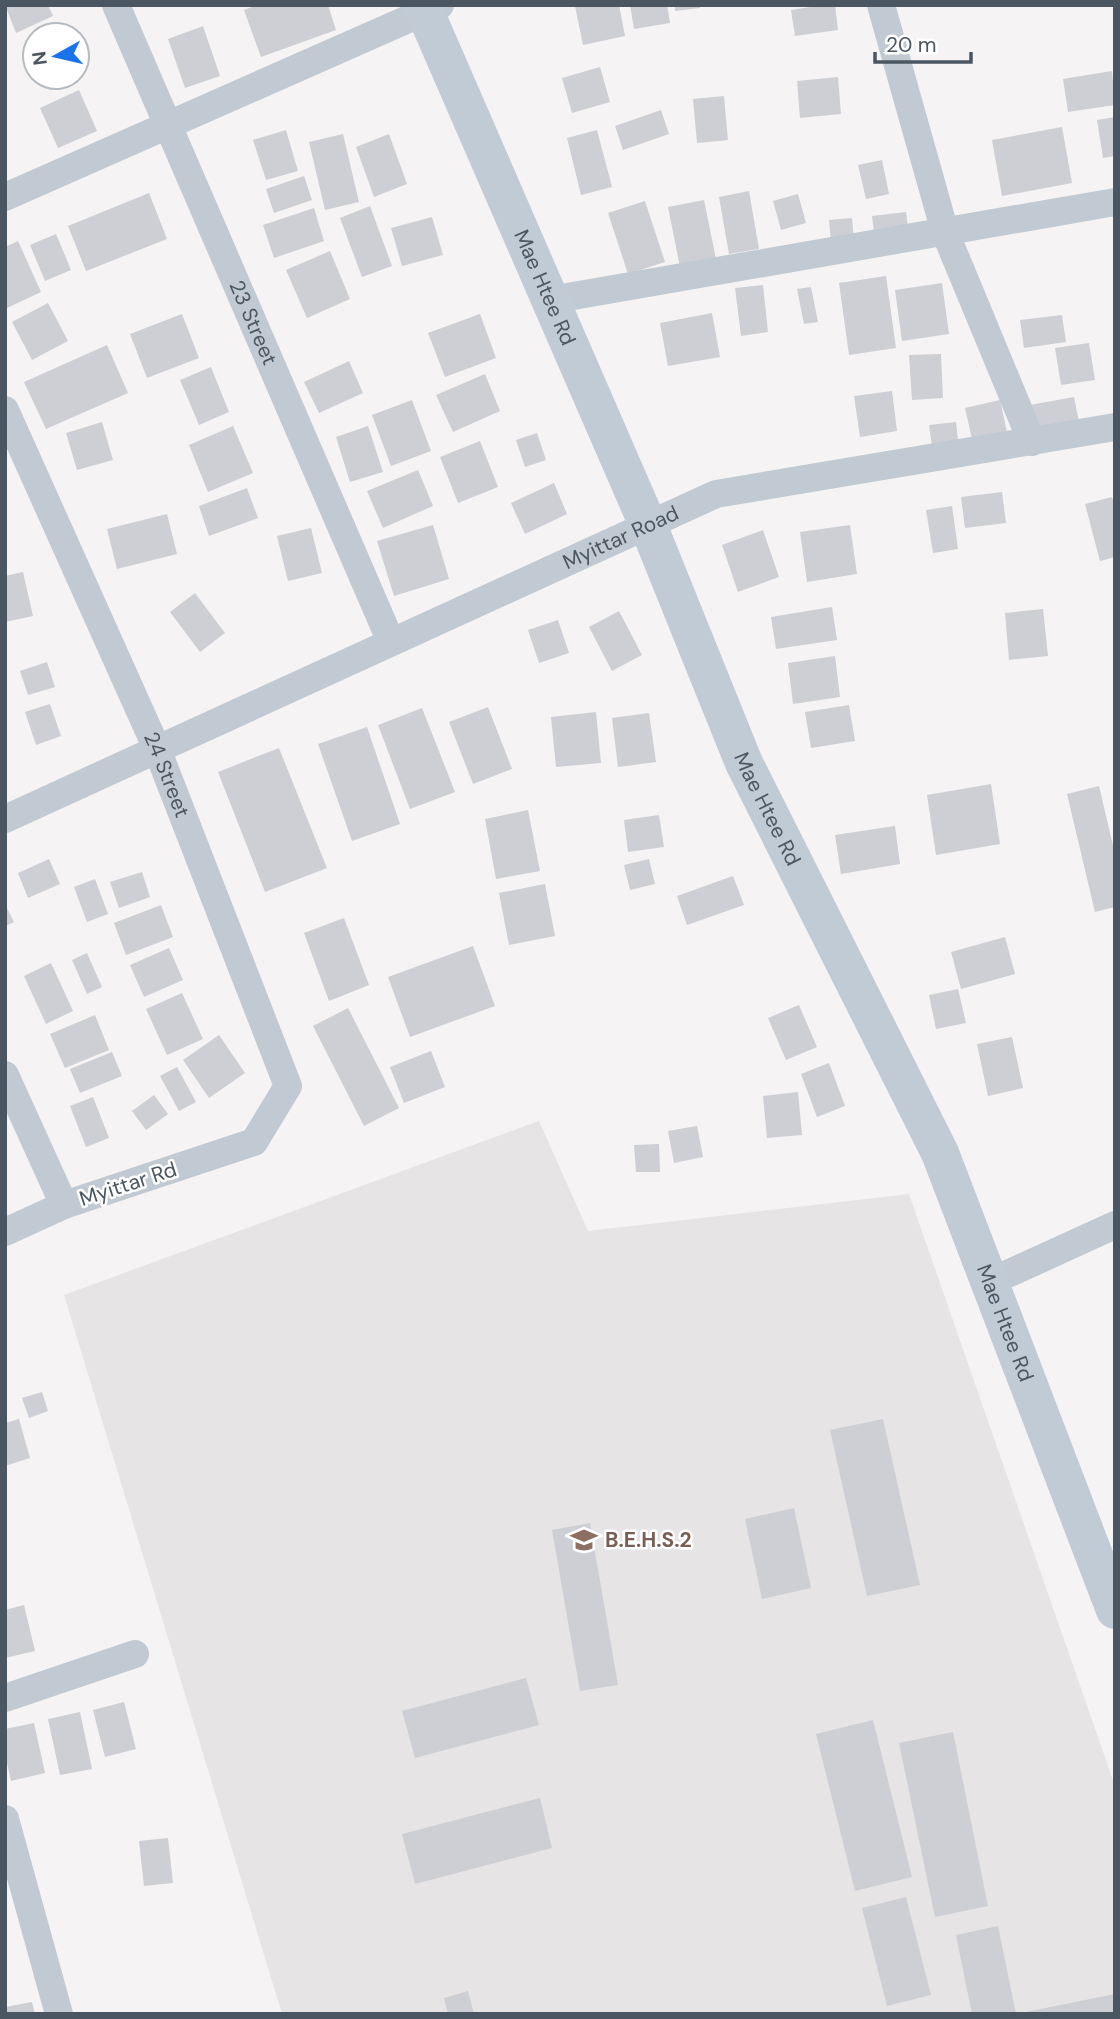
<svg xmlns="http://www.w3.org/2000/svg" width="1120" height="2019" font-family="'DM Sans',sans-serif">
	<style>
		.education { fill: #e6e4e5 }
		.building { fill: #cdcfd5 }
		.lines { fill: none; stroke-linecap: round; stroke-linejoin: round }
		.street { stroke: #c1cad2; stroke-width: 28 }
		.secondary { stroke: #c1cbd6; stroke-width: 38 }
		.labels { text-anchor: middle; stroke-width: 5; stroke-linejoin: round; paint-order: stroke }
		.street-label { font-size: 21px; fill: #4a5661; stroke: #fff }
		.education-label { font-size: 21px; font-weight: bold; fill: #785e54; stroke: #fff; text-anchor: start }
	</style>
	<rect width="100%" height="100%" fill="#f5f3f3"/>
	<polygon class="education" points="539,1121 588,1231 909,1194 1115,1786 1115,2014 282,2014 64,1295"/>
	<g class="building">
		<polygon points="5,5 48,5 53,16 16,33"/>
		<polygon points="257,5 328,5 336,30 261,57 244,10"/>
		<polygon points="619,5 625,36 583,45 575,6"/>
		<polygon points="630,5 667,5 670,23 634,29"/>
		<polygon points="675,5 699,5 700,8 675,11"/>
		<polygon points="823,5 835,5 838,30 795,36 791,10"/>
		<polygon points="203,26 220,76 185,88 168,39"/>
		<polygon points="600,67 610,102 572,113 562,78"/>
		<polygon points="1112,71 1115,105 1068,112 1063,79"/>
		<polygon points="838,77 841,114 800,118 797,81"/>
		<polygon points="79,90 97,131 58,148 40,108"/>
		<polygon points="724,96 728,140 697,143 693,99"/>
		<polygon points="661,110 669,134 623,150 615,126"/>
		<polygon points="1115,117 1115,156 1103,158 1097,120"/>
		<polygon points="1062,127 1072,183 1002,196 992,140"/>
		<polygon points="286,130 298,171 266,180 253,140"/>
		<polygon points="597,130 612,187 581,195 567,138"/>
		<polygon points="343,134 359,202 325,210 309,142"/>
		<polygon points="389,134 407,184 374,197 356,147"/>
		<polygon points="882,160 889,194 866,199 858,165"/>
		<polygon points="304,176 312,200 274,213 266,189"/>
		<polygon points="749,191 759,249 729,254 719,197"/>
		<polygon points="149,193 167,239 86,271 68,226"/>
		<polygon points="798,194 806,223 781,230 773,201"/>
		<polygon points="704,200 716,259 680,267 668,207"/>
		<polygon points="645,201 665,262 628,274 608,213"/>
		<polygon points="370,206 392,266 362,277 340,218"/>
		<polygon points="314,208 324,241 274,258 263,225"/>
		<polygon points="906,212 909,234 875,239 872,216"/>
		<polygon points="432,217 443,255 402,266 391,228"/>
		<polygon points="852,218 854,242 831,243 829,220"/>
		<polygon points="56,234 71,270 45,281 30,245"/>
		<polygon points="18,241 41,292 5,309 5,247"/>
		<polygon points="330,251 350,299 307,318 286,270"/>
		<polygon points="886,276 896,348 849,355 839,283"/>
		<polygon points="942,283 949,334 902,341 895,290"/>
		<polygon points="763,285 768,332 741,336 735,288"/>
		<polygon points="811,287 818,322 804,324 797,289"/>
		<polygon points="48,303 68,341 32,360 12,322"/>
		<polygon points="712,313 720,357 668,366 660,323"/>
		<polygon points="182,314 199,358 147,378 130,334"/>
		<polygon points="480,314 496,358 445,377 428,333"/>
		<polygon points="1062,315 1066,342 1024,348 1020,320"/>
		<polygon points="1089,343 1095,380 1061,385 1055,348"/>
		<polygon points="107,345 128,393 46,429 24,382"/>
		<polygon points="941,354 943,398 912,400 909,355"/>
		<polygon points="349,361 363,393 319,413 304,382"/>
		<polygon points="211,367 229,412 199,425 180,380"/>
		<polygon points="485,374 500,411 453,432 436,395"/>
		<polygon points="892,391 897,431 860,437 854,396"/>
		<polygon points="1074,397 1080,427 1035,435 1030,405"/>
		<polygon points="412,400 431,451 391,466 372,415"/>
		<polygon points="1000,400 1009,441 974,448 965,408"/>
		<polygon points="102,422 113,460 77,470 66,433"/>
		<polygon points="956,422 959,450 933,453 929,425"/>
		<polygon points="233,426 253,473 208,492 189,445"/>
		<polygon points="368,426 383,472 350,482 336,437"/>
		<polygon points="537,433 546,460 525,467 516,440"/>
		<polygon points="480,441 498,487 458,503 440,457"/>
		<polygon points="418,470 433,506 383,528 367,491"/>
		<polygon points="554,483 567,514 525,534 511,503"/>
		<polygon points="247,488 258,518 209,536 199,506"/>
		<polygon points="1002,492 1006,523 965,528 961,497"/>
		<polygon points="1112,497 1115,507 1115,557 1100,561 1085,504"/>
		<polygon points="952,506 958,549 933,553 926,510"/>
		<polygon points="167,514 177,554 117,569 107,529"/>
		<polygon points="433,525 449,579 394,596 377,541"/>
		<polygon points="850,525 857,574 807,582 800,532"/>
		<polygon points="311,528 322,573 288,581 277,536"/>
		<polygon points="763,530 779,577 738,592 722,545"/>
		<polygon points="23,572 33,616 5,622 5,576"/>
		<polygon points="195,593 225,633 200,652 170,612"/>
		<polygon points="832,607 837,640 776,649 771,617"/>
		<polygon points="1043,609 1048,656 1009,660 1005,613"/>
		<polygon points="619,611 642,655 612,671 589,627"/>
		<polygon points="558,620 569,653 539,663 528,630"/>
		<polygon points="835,656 840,697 793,704 788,663"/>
		<polygon points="47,662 55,687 28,695 20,671"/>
		<polygon points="50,704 61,736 36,745 25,712"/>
		<polygon points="849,705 855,741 811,748 805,712"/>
		<polygon points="488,707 512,769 473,784 449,722"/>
		<polygon points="422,708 455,792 410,809 378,725"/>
		<polygon points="596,712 601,763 556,767 551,717"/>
		<polygon points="649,713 656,762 618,767 612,718"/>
		<polygon points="367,727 400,824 352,841 318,744"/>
		<polygon points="279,748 327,868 265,892 218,772"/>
		<polygon points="991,784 1000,844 936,855 927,795"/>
		<polygon points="1099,786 1115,854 1115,907 1095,912 1067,794"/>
		<polygon points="528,810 540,871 496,879 485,819"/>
		<polygon points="659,815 664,847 628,852 624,820"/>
		<polygon points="895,826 900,864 841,874 835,835"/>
		<polygon points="49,859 60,884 28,898 18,873"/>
		<polygon points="649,859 655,884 630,890 624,865"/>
		<polygon points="142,872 150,897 119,908 110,882"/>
		<polygon points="733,876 744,905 687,925 677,896"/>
		<polygon points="95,879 108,914 87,922 74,887"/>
		<polygon points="545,884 555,936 509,945 499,893"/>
		<polygon points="5,904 14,922 5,926"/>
		<polygon points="161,905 173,937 126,955 114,923"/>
		<polygon points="344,918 369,985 329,1001 304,933"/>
		<polygon points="1005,937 1015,974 961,989 951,952"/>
		<polygon points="473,946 495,1006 410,1037 388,977"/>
		<polygon points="169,948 183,980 144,997 130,965"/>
		<polygon points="87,953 102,987 87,994 72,960"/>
		<polygon points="51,963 73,1011 46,1024 24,976"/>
		<polygon points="958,989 966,1023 936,1029 929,995"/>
		<polygon points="182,993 203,1039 167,1055 146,1009"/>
		<polygon points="799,1005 817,1047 786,1060 768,1018"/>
		<polygon points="348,1008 399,1108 364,1126 313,1026"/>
		<polygon points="95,1015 109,1050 65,1068 50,1034"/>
		<polygon points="219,1035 245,1073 209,1098 183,1060"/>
		<polygon points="1012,1037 1023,1088 988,1096 977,1044"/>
		<polygon points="431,1051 445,1087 404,1103 390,1067"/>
		<polygon points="112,1052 122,1076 80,1093 70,1069"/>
		<polygon points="829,1063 845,1106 817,1117 801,1074"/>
		<polygon points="177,1067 196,1102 179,1111 160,1076"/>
		<polygon points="798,1092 802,1135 767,1138 763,1096"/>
		<polygon points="154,1095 168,1114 146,1130 132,1111"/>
		<polygon points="93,1097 109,1138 86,1147 70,1106"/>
		<polygon points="697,1126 703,1157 674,1163 668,1131"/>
		<polygon points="659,1144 660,1172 636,1172 634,1145"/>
		<polygon points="42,1392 48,1411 29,1418 22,1398"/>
		<polygon points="19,1419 30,1458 5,1466 5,1423"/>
		<polygon points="883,1419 920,1585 867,1596 830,1430"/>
		<polygon points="794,1508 811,1588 762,1599 745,1519"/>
		<polygon points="590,1523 618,1685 580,1691 552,1530"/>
		<polygon points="24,1605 35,1651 5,1658 5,1610"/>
		<polygon points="526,1678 539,1725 415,1758 402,1711"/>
		<polygon points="124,1702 136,1749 105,1757 93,1710"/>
		<polygon points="80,1712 92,1769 60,1775 48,1719"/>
		<polygon points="873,1720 912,1877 855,1891 816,1734"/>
		<polygon points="34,1723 45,1773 11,1781 5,1754 5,1729"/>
		<polygon points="953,1732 988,1906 935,1917 899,1743"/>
		<polygon points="540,1798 552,1848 415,1884 402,1834"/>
		<polygon points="168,1838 173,1883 144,1886 139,1841"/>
		<polygon points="906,1897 931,1995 887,2006 862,1908"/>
		<polygon points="998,1926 1016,2014 972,2014 956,1935"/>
		<polygon points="468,1991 474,2014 448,2014 444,1998"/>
		<polygon points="1115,1994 1115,2014 1021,2014 1021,2013"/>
		<polygon points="32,2002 35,2014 5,2014 5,2007"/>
	</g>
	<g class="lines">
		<g class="street">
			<path id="s1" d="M116,5L391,642"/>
			<polyline points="881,5 945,232 1032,442"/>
			<polyline points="5,197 440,5"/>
			<polyline points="550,300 1115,202"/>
			<path id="s2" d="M5,410L157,749L288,1086L254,1142L64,1205L5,1232"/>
			<path id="s3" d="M5,819L716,494L1115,427"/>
			<polyline points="5,1075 64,1205"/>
			<polyline points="990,1282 1115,1225"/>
			<polyline points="5,1698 135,1654"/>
			<polyline points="5,1819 59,2014"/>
		</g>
		<path class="secondary" id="s4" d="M422,5L648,525L744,763L940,1153L1115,1610"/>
	</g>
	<defs>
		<symbol id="school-bare" viewBox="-9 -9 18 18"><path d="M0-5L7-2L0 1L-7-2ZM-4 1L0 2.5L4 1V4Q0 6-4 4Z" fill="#8d6e63" stroke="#fff" stroke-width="2.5" paint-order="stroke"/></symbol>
	</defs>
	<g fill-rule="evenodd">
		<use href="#school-bare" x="565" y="1521" width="38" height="38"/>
	</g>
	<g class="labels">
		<g class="street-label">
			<text dy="7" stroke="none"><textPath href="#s4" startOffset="308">Mae Htee Rd</textPath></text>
			<text dy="7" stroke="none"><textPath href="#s1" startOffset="346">23 Street</textPath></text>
			<text dy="7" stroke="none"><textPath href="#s3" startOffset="677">Myittar Road</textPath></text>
			<text dy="7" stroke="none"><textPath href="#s2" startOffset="399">24 Street</textPath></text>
			<text dy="7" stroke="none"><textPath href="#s4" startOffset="875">Mae Htee Rd</textPath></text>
			<text transform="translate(128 1184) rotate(-18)" y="7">Myittar Rd</text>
			<text dy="7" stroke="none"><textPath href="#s4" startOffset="1442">Mae Htee Rd</textPath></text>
		</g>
		<g class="education-label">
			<text x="605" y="1547">B.E.H.S.2</text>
		</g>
	</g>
	<rect width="1120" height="2019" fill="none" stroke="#4a5661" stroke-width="14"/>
	<g transform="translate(56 56) rotate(262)"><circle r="33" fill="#ffffff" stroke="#b7bbc0" stroke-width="2"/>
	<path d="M0-5L12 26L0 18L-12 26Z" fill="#1a73e8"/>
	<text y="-10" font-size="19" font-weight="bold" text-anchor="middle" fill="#4a5661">N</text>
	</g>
	<path d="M875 52v10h96v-10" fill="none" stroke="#4a5661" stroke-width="3.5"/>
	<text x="886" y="52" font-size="21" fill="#4a5661" stroke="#ffffff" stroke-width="5" paint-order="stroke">20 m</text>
</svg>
